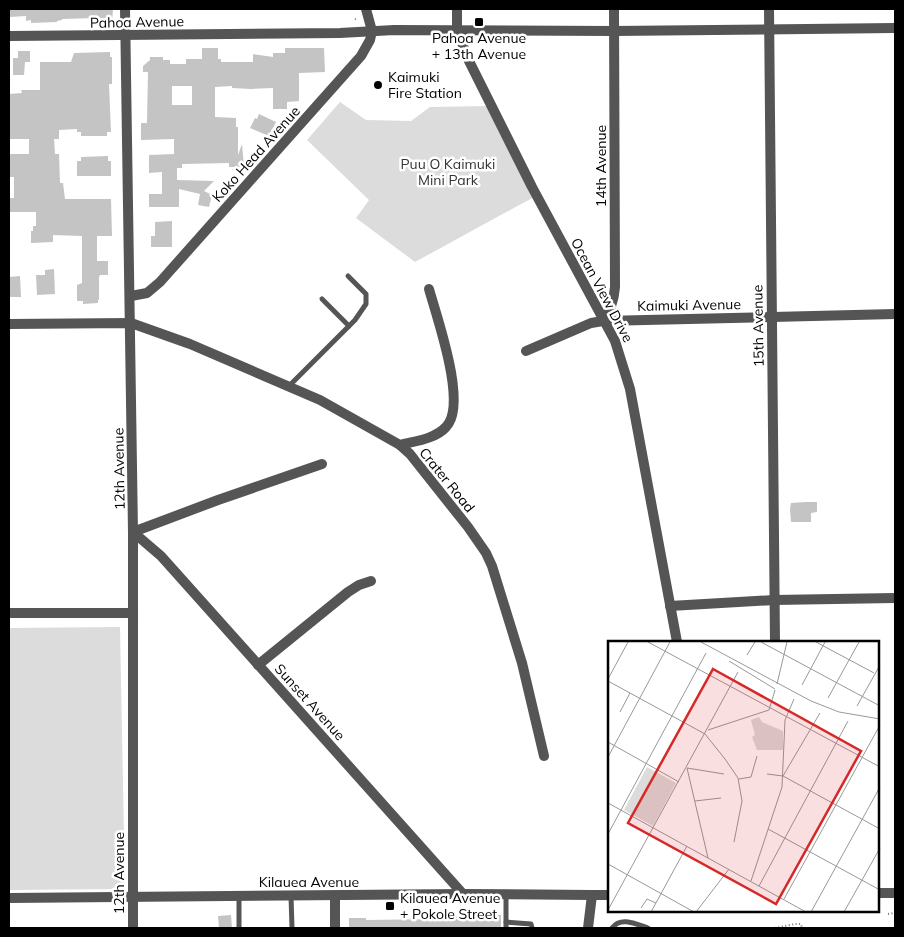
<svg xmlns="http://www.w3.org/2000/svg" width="904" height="937" font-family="Mulish,sans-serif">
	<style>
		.green { fill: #dcdcdc }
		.building { fill: #c4c4c4; fill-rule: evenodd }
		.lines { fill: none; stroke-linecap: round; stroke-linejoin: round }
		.path { stroke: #777; stroke-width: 2; stroke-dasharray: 1 2.5; stroke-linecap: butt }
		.service { stroke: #555; stroke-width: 5 }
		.minor { stroke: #555; stroke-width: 10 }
		.tertiary { stroke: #555; stroke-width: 10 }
		.poi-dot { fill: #000; stroke: #fff; stroke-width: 2 }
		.labels { text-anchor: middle; stroke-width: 5; stroke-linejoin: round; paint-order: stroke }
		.street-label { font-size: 14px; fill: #000; stroke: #fff }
		.poi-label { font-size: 14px; fill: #000; stroke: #fff; text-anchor: start }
		.park-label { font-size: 14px; fill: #333; stroke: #fff }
		.inset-road { fill: none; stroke: #999; stroke-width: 1 }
		.view { fill: #d62828; fill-opacity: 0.15; stroke: #d62828; stroke-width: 2.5 }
		.inset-edge { fill: none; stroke: #000; stroke-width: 2.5 }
	</style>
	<rect width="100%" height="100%" fill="#fff"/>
	<g class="green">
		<polygon points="340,102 366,120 411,121 430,107 487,106 534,197 415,262 356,218 369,200 307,140"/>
		<polygon points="120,627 125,889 9,890 9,628"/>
	</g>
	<g class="building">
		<polygon points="9,9 113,9 112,22 96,22 96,18 62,19 62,20 57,21 57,22 31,23 31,20 26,21 26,16 10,17"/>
		<path d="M202,48H218V59H221V62H253V54L273,57V53H285V48H324L325,72L299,73V101L287,102V109H273V88L251,89L232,88V86L215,87V117L236,118V127H238V155L242,144L244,167H229V163L182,164V168H177V180L214,181L204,191L212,195L209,207L198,205L200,194L179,189V207H149V194H162V172L149,173V155L174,154V139L141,140V123H147L148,72H143V66L150,60V57H163V60H170V64H186V59H202ZM172,86H192V105H172Z"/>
		<polygon points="18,51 30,51 30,62 25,62 24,75 13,75 13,58 18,58"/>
		<polygon points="110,52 110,57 112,57 112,84 109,84 111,132 107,132 107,136 81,136 81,132 77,132 77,129 59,130 59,139 54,139 55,154 59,154 60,183 63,183 65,199 111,199 112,236 97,236 97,261 108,261 108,275 100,275 99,277 99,300 98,300 98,303 83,304 83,301 77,301 77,285 82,283 82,236 53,235 53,242 31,243 31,231 33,231 33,226 36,226 36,212 9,212 9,198 14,198 14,177 9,177 9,154 29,154 29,139 9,139 9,94 22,93 21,90 40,90 40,62 71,62 74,53"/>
		<polygon points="259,114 276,122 269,136 250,128 255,118 257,119"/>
		<polygon points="108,156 108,161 111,161 111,176 77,176 77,161 81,161 81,157"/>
		<polygon points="172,221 172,247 151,247 151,236 155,236 155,222"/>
		<polygon points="54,269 55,294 37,295 36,275 45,275 45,270"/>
		<polygon points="20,276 21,297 9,297 9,277"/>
		<polygon points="806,502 817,502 817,512 811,513 811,522 791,522 790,509 791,503"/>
		<polygon points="231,915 232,928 219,928 218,916"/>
		<polygon points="501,915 501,928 349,928 349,918 366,918 366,920 442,919 442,916"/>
	</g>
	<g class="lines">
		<g class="path">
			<polyline points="355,19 357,20"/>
			<polyline points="888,914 895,913"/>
			<polyline points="775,928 795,924 801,924 802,928"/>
		</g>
		<g class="service">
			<polyline points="322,299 349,326"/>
			<polyline points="289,386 355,320 366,304 366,294 348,276"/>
			<polyline points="291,896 292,928"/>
			<polyline points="506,922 531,924 532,928"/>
			<polyline points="239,928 239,897"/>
			<polyline points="506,928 506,895"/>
			<path d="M612,928C621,916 636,924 648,928"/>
		</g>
		<g class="minor">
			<polyline points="125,9 133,532 133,928"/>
			<polyline points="457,9 457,30 469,61 532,187 615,341 630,389 677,642"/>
			<polyline points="769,9 775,642"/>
			<polyline points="131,296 147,293 160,282 361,56 370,40 372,31"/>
			<path d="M603,321C611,310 614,300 615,287L614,9"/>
			<polyline points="9,324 131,323 190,344 320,400 400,445 410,454 468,527 486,553 492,566 522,663 544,756"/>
			<polyline points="526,351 591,323 603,321 895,314"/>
			<path d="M400,445C415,441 435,439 446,427C468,405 437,318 429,289"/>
			<polyline points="322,464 218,500 133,532 161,556 463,894"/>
			<polyline points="670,606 774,600 895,598"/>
			<polyline points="9,613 133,613"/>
			<polyline points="258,665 348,592 359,585 371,581"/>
			<polyline points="335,896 335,928"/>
			<polyline points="9,898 463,894 592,895"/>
		</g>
		<g class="tertiary">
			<polyline points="366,9 372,31"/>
			<polyline points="9,36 340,33 394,30 614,31 895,28"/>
			<polyline points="878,893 895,893"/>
			<polyline points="588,928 592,895 609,895"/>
		</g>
	</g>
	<g class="poi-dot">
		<rect x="474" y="17" width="10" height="10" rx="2.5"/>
		<circle cx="378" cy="85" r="5"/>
		<rect x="385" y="901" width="10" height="10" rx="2.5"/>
	</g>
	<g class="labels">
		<g class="street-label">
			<text transform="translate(137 22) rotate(-1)" y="5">Pahoa Avenue</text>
			<text transform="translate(256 154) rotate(-48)" y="5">Koko Head Avenue</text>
			<text transform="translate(601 166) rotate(-90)" y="5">14th Avenue</text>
			<text transform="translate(602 290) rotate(62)" y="5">Ocean View Drive</text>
			<text transform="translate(689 305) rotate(-1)" y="5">Kaimuki Avenue</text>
			<text transform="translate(758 326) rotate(-91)" y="5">15th Avenue</text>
			<text transform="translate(119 469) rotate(-91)" y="5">12th Avenue</text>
			<text transform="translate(447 480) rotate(51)" y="5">Crater Road</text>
			<text transform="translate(310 702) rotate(48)" y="5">Sunset Avenue</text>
			<text transform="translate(119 873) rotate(-90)" y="5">12th Avenue</text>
			<text x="309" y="887">Kilauea Avenue</text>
		</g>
		<g class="poi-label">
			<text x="479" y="43" text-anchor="middle">Pahoa Avenue<tspan x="479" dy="16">+ 13th Avenue</tspan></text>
			<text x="388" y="82">Kaimuki<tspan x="388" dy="16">Fire Station</tspan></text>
			<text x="400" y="903">Kilauea Avenue<tspan x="400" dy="16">+ Pokole Street</tspan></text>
		</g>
		<g class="park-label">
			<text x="448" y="169">Puu O Kaimuki<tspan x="448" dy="16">Mini Park</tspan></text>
		</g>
	</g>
	<g transform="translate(608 641)">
		<rect width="271" height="271" fill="#fff"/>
		<path d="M151,76L154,81L175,90V109H149L144,96L147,94L143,79ZM39,126L68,142L45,185L16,169Z" fill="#dcdcdc"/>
		<path class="inset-road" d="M40,1L272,126M93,1L203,60L231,71L272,78M153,1L272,65M208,1L266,32M139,14L147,1M121,20L167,48M0,38L20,1M0,40L97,93L117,118L130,137L134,160L126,201M169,43L179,1M194,44L217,1M220,57L251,1M249,65L272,24M12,71L22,52M100,89L161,69L167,49M0,101L71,141M0,116L62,1M159,133L175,135L272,188M175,135L212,72M131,138L143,136L149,115M87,160L113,157M0,162L198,271M160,188L272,249M0,193L98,12M100,217L79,127L116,133M0,223L86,271M143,240L174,146L177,79L186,58M151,245L240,80M176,258L272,84M33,267L39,258L48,262M0,269L130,31M43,271L79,205M88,271L121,228M203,271L272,146M236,271L272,207"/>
		<path class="view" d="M105,28L253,110L168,263L20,182Z"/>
		<rect width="271" height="271" class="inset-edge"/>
	</g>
	<rect width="904" height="937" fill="none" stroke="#000000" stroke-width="20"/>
</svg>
